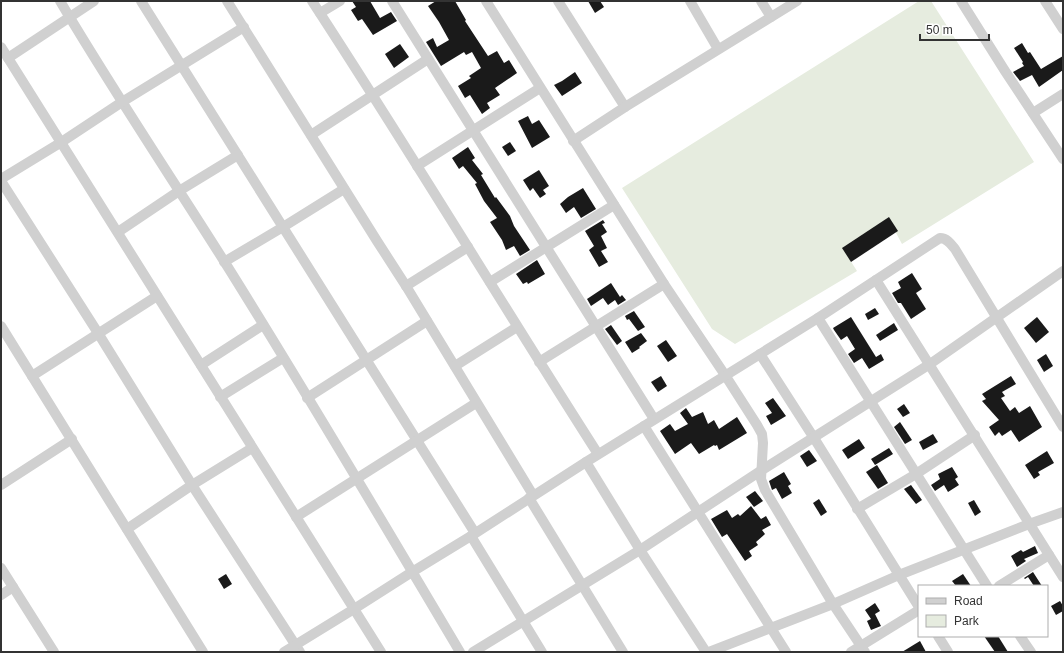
<svg xmlns="http://www.w3.org/2000/svg" width="1064" height="653" font-family="Helvetica,sans-serif">
	<style>
		.green { fill: #e6ecdf }
		.building { fill: #1a1a1a }
		.lines { fill: none; stroke-linecap: round; stroke-linejoin: round }
		.minor { stroke: #d0d0d0; stroke-width: 10 }
	</style>
	<rect width="100%" height="100%" fill="#fff"/>
	<polygon class="green" points="919,1 931,1 1034,162 902,244 895,231 850,260 857,271 735,344 712,329 622,188"/>
	<g class="building">
		<polygon points="352,1 370,1 380,18 391,12 397,21 373,35 362,19 358,21 351,10 356,7"/>
		<polygon points="436,1 455,1 466,20 465,21 488,56 497,51 504,63 509,60 517,73 495,88 500,95 487,103 490,108 482,114 470,95 465,98 458,86 471,78 469,76 481,68 472,52 466,55 464,52 441,66 426,42 433,38 437,47 449,40 439,22 428,6"/>
		<polygon points="588,1 600,1 604,7 595,13"/>
		<polygon points="1022,43 1028,53 1030,52 1041,69 1063,56 1063,70 1039,87 1032,75 1020,81 1013,72 1024,66 1022,63 1023,62 1014,48"/>
		<polygon points="400,44 409,57 394,68 385,54"/>
		<polygon points="575,72 582,83 562,96 554,85 562,81"/>
		<polygon points="528,116 532,124 539,120 550,137 532,148 518,121"/>
		<polygon points="510,142 516,151 508,156 502,147"/>
		<polygon points="468,147 475,158 472,160 483,174 481,175 495,198 496,197 510,216 514,226 530,250 520,256 514,246 506,250 502,240 490,222 497,218 484,201 475,184 477,183 463,166 459,169 452,158"/>
		<polygon points="539,170 549,186 543,190 546,194 540,198 533,188 530,191 523,180"/>
		<polygon points="583,188 596,209 581,218 574,207 566,213 560,204 568,197"/>
		<polygon points="889,217 898,231 851,262 842,248"/>
		<polygon points="603,220 605,223 602,224 607,232 601,236 607,248 601,251 608,262 599,267 589,250 594,246 585,231"/>
		<polygon points="537,260 545,274 528,284 527,282 523,284 516,274"/>
		<polygon points="912,273 922,289 916,293 926,309 911,319 901,303 898,303 892,293 901,288 898,282"/>
		<polygon points="611,283 620,297 622,295 626,300 618,305 615,300 608,305 603,298 591,306 587,299"/>
		<polygon points="875,308 879,314 868,320 865,314"/>
		<polygon points="634,311 645,327 638,331 629,319 627,320 625,316"/>
		<polygon points="851,317 876,357 881,354 884,360 869,369 862,358 854,363 848,354 855,349 847,336 841,340 834,330 833,328"/>
		<polygon points="1037,317 1049,332 1036,343 1024,328"/>
		<polygon points="894,323 898,330 880,341 876,335"/>
		<polygon points="611,325 622,341 617,345 605,329"/>
		<polygon points="641,333 647,341 639,347 640,348 632,353 625,342"/>
		<polygon points="666,340 677,356 668,362 657,346"/>
		<polygon points="1046,354 1053,366 1044,372 1037,360"/>
		<polygon points="661,376 667,386 658,392 651,382"/>
		<polygon points="1011,376 1016,384 1002,392 1005,396 1001,398 1010,411 1015,407 1019,413 1030,406 1042,427 1019,442 1011,430 1002,436 999,432 995,436 989,427 999,420 982,401 986,399 982,394"/>
		<polygon points="773,398 786,416 771,425 766,416 772,413 765,403"/>
		<polygon points="904,404 910,413 903,417 897,409"/>
		<polygon points="686,408 692,417 703,412 708,424 714,420 719,429 737,417 747,433 719,450 717,445 715,446 714,445 699,454 691,443 675,454 660,431 670,424 675,431 688,424 680,413"/>
		<polygon points="900,422 912,440 905,444 894,427"/>
		<polygon points="933,434 938,442 923,450 919,442"/>
		<polygon points="859,439 865,448 848,459 842,450"/>
		<polygon points="889,448 893,454 875,465 871,459"/>
		<polygon points="809,450 817,461 807,467 800,456"/>
		<polygon points="1047,451 1054,463 1038,472 1040,475 1034,479 1025,465"/>
		<polygon points="877,465 888,483 878,489 866,472"/>
		<polygon points="952,467 958,477 955,479 959,485 948,492 944,485 935,491 931,485 940,479 938,474"/>
		<polygon points="784,472 791,484 788,486 792,493 782,499 776,488 772,490 769,481"/>
		<polygon points="911,485 922,500 916,504 904,489"/>
		<polygon points="755,491 763,501 754,507 746,497"/>
		<polygon points="819,499 827,512 821,516 813,503"/>
		<polygon points="974,500 981,512 975,516 968,503"/>
		<polygon points="751,506 761,519 766,516 771,525 762,530 765,534 756,542 758,545 749,551 752,556 745,561 727,534 722,537 711,519 727,510 732,518 738,514 740,516"/>
		<polygon points="1035,546 1038,553 1024,559 1026,561 1017,567 1011,556 1021,550 1023,552"/>
		<polygon points="1033,572 1042,586 1034,586 1028,577 1025,579 1024,578"/>
		<polygon points="226,574 232,584 224,589 218,579"/>
		<polygon points="963,574 971,586 956,586 952,581"/>
		<polygon points="1060,601 1063,606 1063,611 1056,615 1051,606"/>
		<polygon points="875,603 880,611 875,614 881,626 871,630 867,621 871,619 865,610"/>
		<polygon points="984,636 998,636 1008,652 995,652"/>
		<polygon points="920,641 926,652 902,652"/>
	</g>
	<g class="lines">
		<g class="minor">
			<path d="M60,1C112,89 169,174 224,261C305,390 382,521 460,652"/>
			<polyline points="141,1 475,533"/>
			<polyline points="227,1 377,241 406,286 533,495"/>
			<path d="M312,1C410,151 502,304 598,454"/>
			<polyline points="392,1 654,419"/>
			<polyline points="486,1 664,284 725,375 757,425 762,434 763,443 761,479 765,490 833,604 865,652"/>
			<polyline points="558,1 625,107"/>
			<polyline points="690,1 718,49"/>
			<polyline points="761,1 771,17"/>
			<polyline points="961,1 1005,71 1063,159"/>
			<polyline points="1045,1 1063,29"/>
			<polyline points="320,13 340,1"/>
			<polyline points="1,47 381,652"/>
			<polyline points="8,58 94,1"/>
			<polyline points="1033,113 1063,94"/>
			<polyline points="311,135 428,59"/>
			<polyline points="573,141 625,107 797,1"/>
			<polyline points="417,166 540,88"/>
			<polyline points="1,179 60,143 122,102 244,27"/>
			<polyline points="1,181 98,333 192,485 300,652"/>
			<polyline points="118,232 179,191 238,155"/>
			<polyline points="224,262 283,227 344,189"/>
			<polyline points="876,280 1063,577"/>
			<polyline points="490,282 614,205"/>
			<polyline points="406,286 468,247"/>
			<polyline points="818,318 987,586"/>
			<polyline points="1,326 203,652"/>
			<polyline points="760,354 814,438 919,607"/>
			<polyline points="539,362 664,284"/>
			<polyline points="201,365 263,325"/>
			<polyline points="455,366 517,327"/>
			<polyline points="32,376 157,296"/>
			<polyline points="220,397 283,358"/>
			<polyline points="307,398 427,321"/>
			<polyline points="644,426 786,652"/>
			<polyline points="586,462 640,550 706,652"/>
			<polyline points="1,485 72,439"/>
			<polyline points="529,498 623,652"/>
			<polyline points="857,509 916,474 975,435"/>
			<polyline points="296,517 476,403"/>
			<polyline points="127,529 192,485 252,448"/>
			<polyline points="471,536 542,652"/>
			<polyline points="1,568 54,652"/>
			<polyline points="999,586 1049,555"/>
			<polyline points="1,595 13,587"/>
			<polyline points="938,636 948,652"/>
			<polyline points="1020,636 1031,652"/>
			<path d="M284,652L354,609L412,572L471,536L586,462L818,318L940,238C947,238 951,244 955,249L1063,427"/>
			<polyline points="473,652 640,550 762,470 930,364 1063,271"/>
			<polyline points="709,652 833,604 899,575 1029,524 1063,512"/>
			<polyline points="851,652 919,610"/>
		</g>
	</g>
	<rect width="1064" height="653" fill="none" stroke="#333333" stroke-width="4"/>
	<rect x="918" y="585" width="130" height="52" fill="#ffffff" stroke="#adadad"/>
	<rect x="926" y="598" width="20" height="6" fill="#d0d0d0" stroke="#adadad"/>
	<text x="954" y="605" font-size="12" fill="#333333">Road</text>
	<rect x="926" y="615" width="20" height="12" fill="#e6ecdf" stroke="#adadad"/>
	<text x="954" y="625" font-size="12" fill="#333333">Park</text>
	<path d="M920 34v6h69v-6" fill="none" stroke="#333333" stroke-width="2"/>
	<text x="926" y="34" font-size="12" fill="#333333" stroke="#ffffff" stroke-width="3" paint-order="stroke">50 m</text>
</svg>
